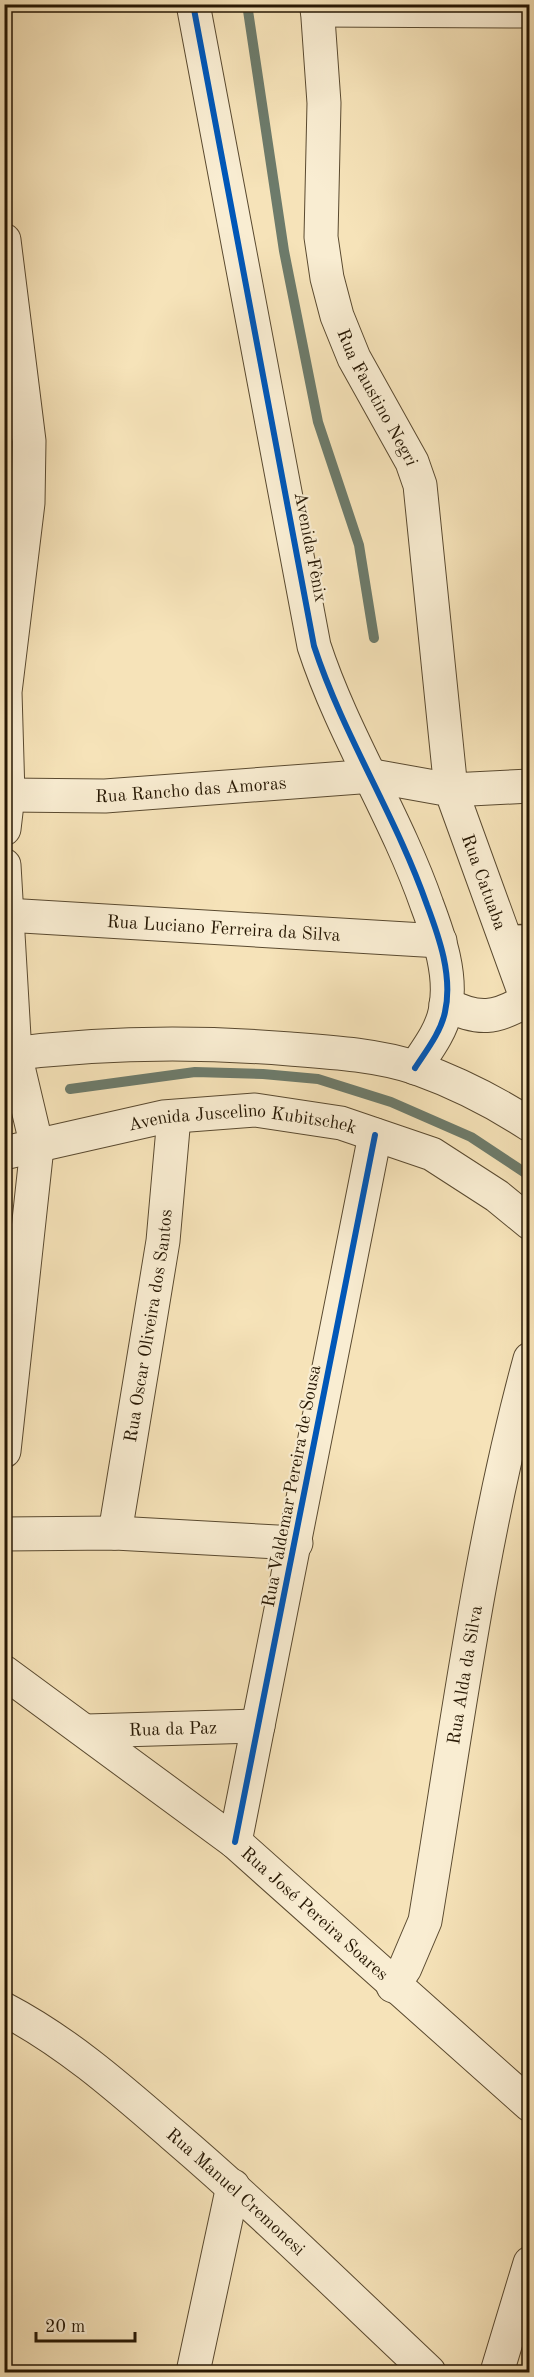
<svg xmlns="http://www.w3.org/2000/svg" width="534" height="2377" font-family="'Old Standard TT',serif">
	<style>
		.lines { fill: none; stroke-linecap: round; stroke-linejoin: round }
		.stream { stroke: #6d7b6b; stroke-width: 10 }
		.service-casing { stroke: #5a4a30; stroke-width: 19 }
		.minor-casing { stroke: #5a4a30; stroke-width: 35 }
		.tertiary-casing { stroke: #5a4a30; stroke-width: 35 }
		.service { stroke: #f9edd2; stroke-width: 16 }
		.minor { stroke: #f9edd2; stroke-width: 33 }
		.tertiary { stroke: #f9edd2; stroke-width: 33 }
		.cycleway-casing { stroke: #f9edd2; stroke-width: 10 }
		.cycleway { stroke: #0057b8; stroke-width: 6 }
		.labels { text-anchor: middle; stroke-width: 4.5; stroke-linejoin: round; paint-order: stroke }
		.street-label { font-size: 18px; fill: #261703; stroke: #f9edd2 }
	</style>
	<rect width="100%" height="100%" fill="#f6e3b9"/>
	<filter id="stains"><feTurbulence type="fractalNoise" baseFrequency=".00333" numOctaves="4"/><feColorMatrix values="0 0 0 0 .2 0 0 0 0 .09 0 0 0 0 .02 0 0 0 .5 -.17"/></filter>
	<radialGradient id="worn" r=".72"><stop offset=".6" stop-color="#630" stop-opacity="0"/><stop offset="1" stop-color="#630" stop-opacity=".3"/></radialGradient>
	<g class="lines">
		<g class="stream">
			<polyline points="247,4 284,251 318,422 359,545 374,638"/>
			<polyline points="70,1089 195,1072 263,1074 318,1079 391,1102 471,1137 530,1176"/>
		</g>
		<defs>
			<polyline id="service" points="504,934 530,933"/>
			<g id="minor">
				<path id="s1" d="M317,4L324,103L321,237L327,278L337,316L354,358L412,462L420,485L451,790L530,786"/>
				<polyline points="317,10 530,11"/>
				<polyline points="4,240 29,441 28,503 5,692 8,795 4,829"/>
				<path id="s2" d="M8,795L105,796L373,776"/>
				<polyline points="4,865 15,1054"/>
				<path id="s3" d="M6,915L440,941"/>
				<polyline points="4,1451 37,1147"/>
				<path id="s4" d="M115,1533L163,1241L174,1117"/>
				<polyline points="4,1534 115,1533 296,1543"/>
				<path id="s5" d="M4,1672L235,1842L530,2105"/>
				<path id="s6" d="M87,1731L258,1726"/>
				<polyline points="235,1842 375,1135"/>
				<path id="s7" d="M393,1986L405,1968L425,1921C456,1734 480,1542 530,1359"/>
				<path id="s8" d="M4,2009C67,2042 119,2088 172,2134C261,2210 344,2292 429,2372"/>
				<polyline points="193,2372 233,2186"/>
				<polyline points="497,2372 530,2263"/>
			</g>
			<g id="tertiary">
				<path d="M193,4L314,646C343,735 396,816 427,905C439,937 453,976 445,1012C441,1032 426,1051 415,1068"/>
				<path id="s9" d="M373,776L451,790L530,1008"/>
				<path d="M446,1004C478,1021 496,1019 527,1000"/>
				<polyline points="15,1054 37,1147"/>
				<path d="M4,1055C102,1042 192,1041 290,1049C330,1052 378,1055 416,1068C455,1082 495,1102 530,1125"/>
				<path id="s10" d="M4,1153L163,1117L255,1110L341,1123L432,1154L497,1196L530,1223"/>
			</g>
		</defs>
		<use href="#service" class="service-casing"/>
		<use href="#minor" class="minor-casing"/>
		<use href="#tertiary" class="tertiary-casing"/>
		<use href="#service" class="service"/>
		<use href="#minor" class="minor"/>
		<use href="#tertiary" class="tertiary"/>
		<defs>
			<g id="cycleway">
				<path d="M193,4L314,646C343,735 396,816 427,905C439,937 453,976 445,1012C441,1032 426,1051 415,1068"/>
				<polyline points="235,1842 375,1135"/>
			</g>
		</defs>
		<use href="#cycleway" class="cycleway-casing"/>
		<use href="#cycleway" class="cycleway"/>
	</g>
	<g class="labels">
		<g class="street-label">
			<text dy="6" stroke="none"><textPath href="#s1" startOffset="405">Rua Faustino Negri</textPath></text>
			<text transform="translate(311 547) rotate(79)" y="6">Avenida Fênix</text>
			<text dy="6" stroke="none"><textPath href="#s2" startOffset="183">Rua Rancho das Amoras</textPath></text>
			<text dy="6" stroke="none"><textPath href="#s9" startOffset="177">Rua Catuaba</textPath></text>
			<text dy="6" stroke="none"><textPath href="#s3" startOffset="218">Rua Luciano Ferreira da Silva</textPath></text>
			<text dy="6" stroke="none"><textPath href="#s10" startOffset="243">Avenida Juscelino Kubitschek</textPath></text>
			<text dy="6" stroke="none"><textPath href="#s4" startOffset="210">Rua Oscar Oliveira dos Santos</textPath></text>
			<text transform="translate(291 1486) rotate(-79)" y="6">Rua Valdemar Pereira de Sousa</text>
			<text dy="6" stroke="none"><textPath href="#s7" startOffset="322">Rua Alda da Silva</textPath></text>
			<text dy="6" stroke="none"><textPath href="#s6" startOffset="86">Rua da Paz</textPath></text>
			<text dy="6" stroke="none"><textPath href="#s5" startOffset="394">Rua José Pereira Soares</textPath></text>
			<text dy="6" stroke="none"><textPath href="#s8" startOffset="296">Rua Manuel Cremonesi</textPath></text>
		</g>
	</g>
	<rect width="534" height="2377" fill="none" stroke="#f6e3b9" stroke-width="24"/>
	<rect x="6" y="6" width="522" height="2365" fill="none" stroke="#261703" stroke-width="3"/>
	<rect x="12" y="12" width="510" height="2353" fill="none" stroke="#261703" stroke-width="1.5"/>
	<path d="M36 2332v9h99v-9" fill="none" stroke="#261703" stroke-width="3"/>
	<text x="45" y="2332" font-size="18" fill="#261703" stroke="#f9edd2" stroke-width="4.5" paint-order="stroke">20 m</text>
	<rect width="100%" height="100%" filter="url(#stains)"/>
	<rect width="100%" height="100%" fill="url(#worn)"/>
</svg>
